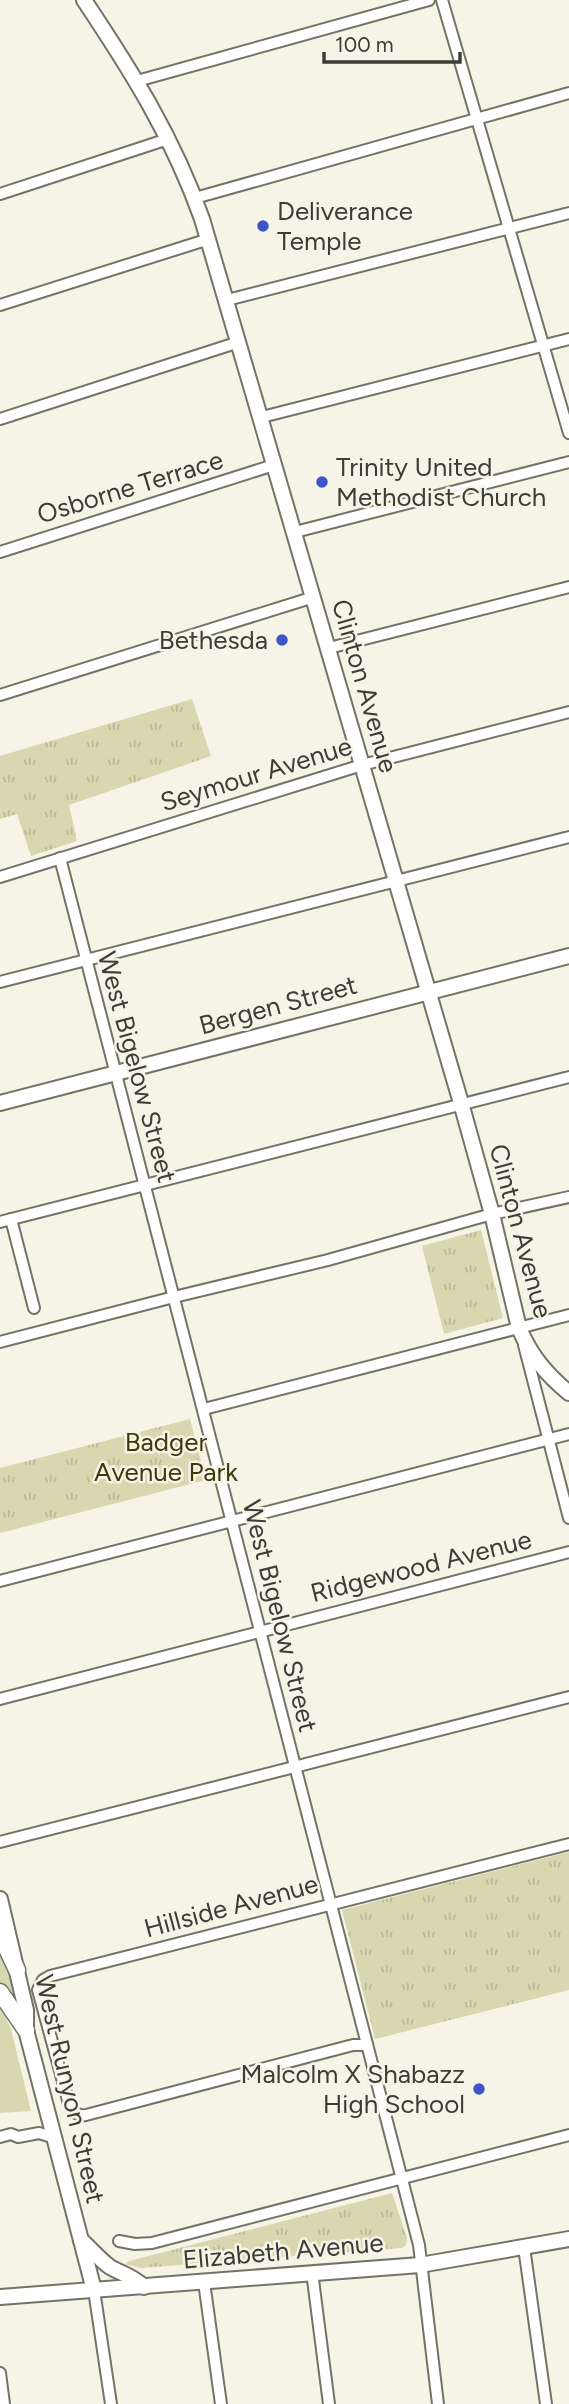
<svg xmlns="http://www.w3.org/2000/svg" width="569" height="2404" font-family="Figtree,sans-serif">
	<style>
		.grass { fill: #d8d7b0 }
		.park { fill: url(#park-tufts) }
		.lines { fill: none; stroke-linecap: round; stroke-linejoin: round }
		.minor-casing { stroke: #737366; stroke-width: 14 }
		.major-casing { stroke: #737366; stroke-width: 18 }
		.highway-casing { stroke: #737366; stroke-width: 19 }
		.minor { stroke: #fff; stroke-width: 10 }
		.major { stroke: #fff; stroke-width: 14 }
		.highway { stroke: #fff; stroke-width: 16 }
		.poi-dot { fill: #3e54c7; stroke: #f5f4e6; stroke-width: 2.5 }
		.labels { text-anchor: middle; stroke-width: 5; stroke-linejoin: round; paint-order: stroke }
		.poi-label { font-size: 26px; fill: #3d3d38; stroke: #f5f4e6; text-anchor: start }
		.street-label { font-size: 26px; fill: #3d3d38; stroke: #f5f4e6 }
		.park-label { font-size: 26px; fill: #3d3a0b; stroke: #f5f4e6 }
	</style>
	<defs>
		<pattern id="park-tufts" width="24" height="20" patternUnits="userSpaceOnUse" patternTransform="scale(1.75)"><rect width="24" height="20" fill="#d8d7b0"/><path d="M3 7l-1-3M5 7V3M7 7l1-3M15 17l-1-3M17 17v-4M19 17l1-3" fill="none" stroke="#bab998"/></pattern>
	</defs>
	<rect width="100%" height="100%" fill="#f5f4e6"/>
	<g class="grass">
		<path d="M0,1949C10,1963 14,1984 18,2001L15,2002L0,1983Z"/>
		<polygon points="0,2003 5,2009 3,2012 11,2029 31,2111 0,2113"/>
	</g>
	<g class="park">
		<polygon points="192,699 211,756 69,805 77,841 31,856 17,814 0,819 0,756"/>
		<polygon points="481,1230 503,1318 444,1334 422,1246"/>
		<polygon points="190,1419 206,1480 0,1533 0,1468"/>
		<polygon points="569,1852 569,1990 375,2039 342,1910"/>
		<polygon points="392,2193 407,2238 406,2245 402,2248 141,2268 125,2264 129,2261"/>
	</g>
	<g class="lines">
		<defs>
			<g id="minor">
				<polyline points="442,0 569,433"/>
				<polyline points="137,81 429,0"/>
				<polyline points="0,194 168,139"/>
				<polyline points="195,198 569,93"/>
				<polyline points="227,300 569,213"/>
				<polyline points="0,305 209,239"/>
				<polyline points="262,417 569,339"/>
				<polyline points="0,419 239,342"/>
				<polyline points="295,532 569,462"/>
				<polyline points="0,552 274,465"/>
				<polyline points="329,648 569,587"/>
				<polyline points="0,695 314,597"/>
				<polyline points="60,858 419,2245 438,2404"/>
				<polyline points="0,877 362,765 569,712"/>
				<polyline points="0,982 569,837"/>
				<polyline points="11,1219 34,1308"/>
				<polyline points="0,1222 569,1077"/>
				<polyline points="0,1342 174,1297 328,1260 492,1214 569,1197"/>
				<polyline points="524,1345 569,1518"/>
				<polyline points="204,1409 569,1315"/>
				<polyline points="0,1581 569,1434"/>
				<polyline points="0,1699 569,1552"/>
				<polyline points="0,1842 569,1697"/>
				<path d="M367,2045H353L86,2115C77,2116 73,2112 69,2104L38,1990L43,1980L50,1976L569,1844"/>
				<polyline points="0,2137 11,2134 18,2137 39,2133 55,2138"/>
				<polyline points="119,2241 135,2244 152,2243 569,2135"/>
				<polyline points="524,2247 546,2404"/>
				<polyline points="312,2272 329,2404"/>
				<polyline points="204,2282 221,2404"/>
				<polyline points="94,2290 111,2404"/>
				<polyline points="0,2373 4,2404"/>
			</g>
			<g id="major">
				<path d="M84,0C132,72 173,137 202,219L461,1103L492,1214L519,1328C531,1356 546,1374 569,1393"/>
				<polyline points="0,1103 569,956"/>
				<polyline points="0,1899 26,2010 26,2030 94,2290"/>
				<path d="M81,2240C91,2249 100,2260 110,2267C124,2275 131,2275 144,2287"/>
				<polyline points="0,2297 420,2265 569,2239"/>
			</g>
			<g id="highway">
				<polyline points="0,1934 17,1970"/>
				<polyline points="0,1992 26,2030"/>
			</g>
		</defs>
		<use href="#minor" class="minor-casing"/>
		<use href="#major" class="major-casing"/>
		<use href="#highway" class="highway-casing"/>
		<use href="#minor" class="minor"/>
		<use href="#major" class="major"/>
		<use href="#highway" class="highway"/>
	</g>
	<g class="poi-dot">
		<circle cx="263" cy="226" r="7"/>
		<circle cx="322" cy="482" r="7"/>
		<circle cx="282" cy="640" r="7"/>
		<circle cx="479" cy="2089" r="7"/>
	</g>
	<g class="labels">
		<g class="poi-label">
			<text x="277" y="220">Deliverance<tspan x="277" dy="30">Temple</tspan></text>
			<text x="336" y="476">Trinity United<tspan x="336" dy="30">Methodist Church</tspan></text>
			<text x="268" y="649" text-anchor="end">Bethesda</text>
			<text x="465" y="2083" text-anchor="end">Malcolm X Shabazz<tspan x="465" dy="30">High School</tspan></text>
		</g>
		<g class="street-label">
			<text transform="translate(130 487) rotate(-17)" y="9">Osborne Terrace</text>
			<text transform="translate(365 686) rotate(74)" y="9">Clinton Avenue</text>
			<text transform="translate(256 774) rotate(-17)" y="9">Seymour Avenue</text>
			<text transform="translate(278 1005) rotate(-15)" y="9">Bergen Street</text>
			<text transform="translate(137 1067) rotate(75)" y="9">West Bigelow Street</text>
			<text transform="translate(521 1231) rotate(75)" y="9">Clinton Avenue</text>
			<text transform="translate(421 1566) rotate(-14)" y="9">Ridgewood Avenue</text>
			<text transform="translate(280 1616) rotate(76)" y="9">West Bigelow Street</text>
			<text transform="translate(231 1906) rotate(-15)" y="9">Hillside Avenue</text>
			<text transform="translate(70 2089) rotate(77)" y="9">West Runyon Street</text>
			<text transform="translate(283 2251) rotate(-5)" y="9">Elizabeth Avenue</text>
		</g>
		<g class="park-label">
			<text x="166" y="1451">Badger<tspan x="166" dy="30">Avenue Park</tspan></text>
		</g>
	</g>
	<path d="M324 52v10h136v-10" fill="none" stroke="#3d3d38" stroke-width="3.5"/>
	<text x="335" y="52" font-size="21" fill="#3d3d38" stroke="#f5f4e6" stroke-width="5" paint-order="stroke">100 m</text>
</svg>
